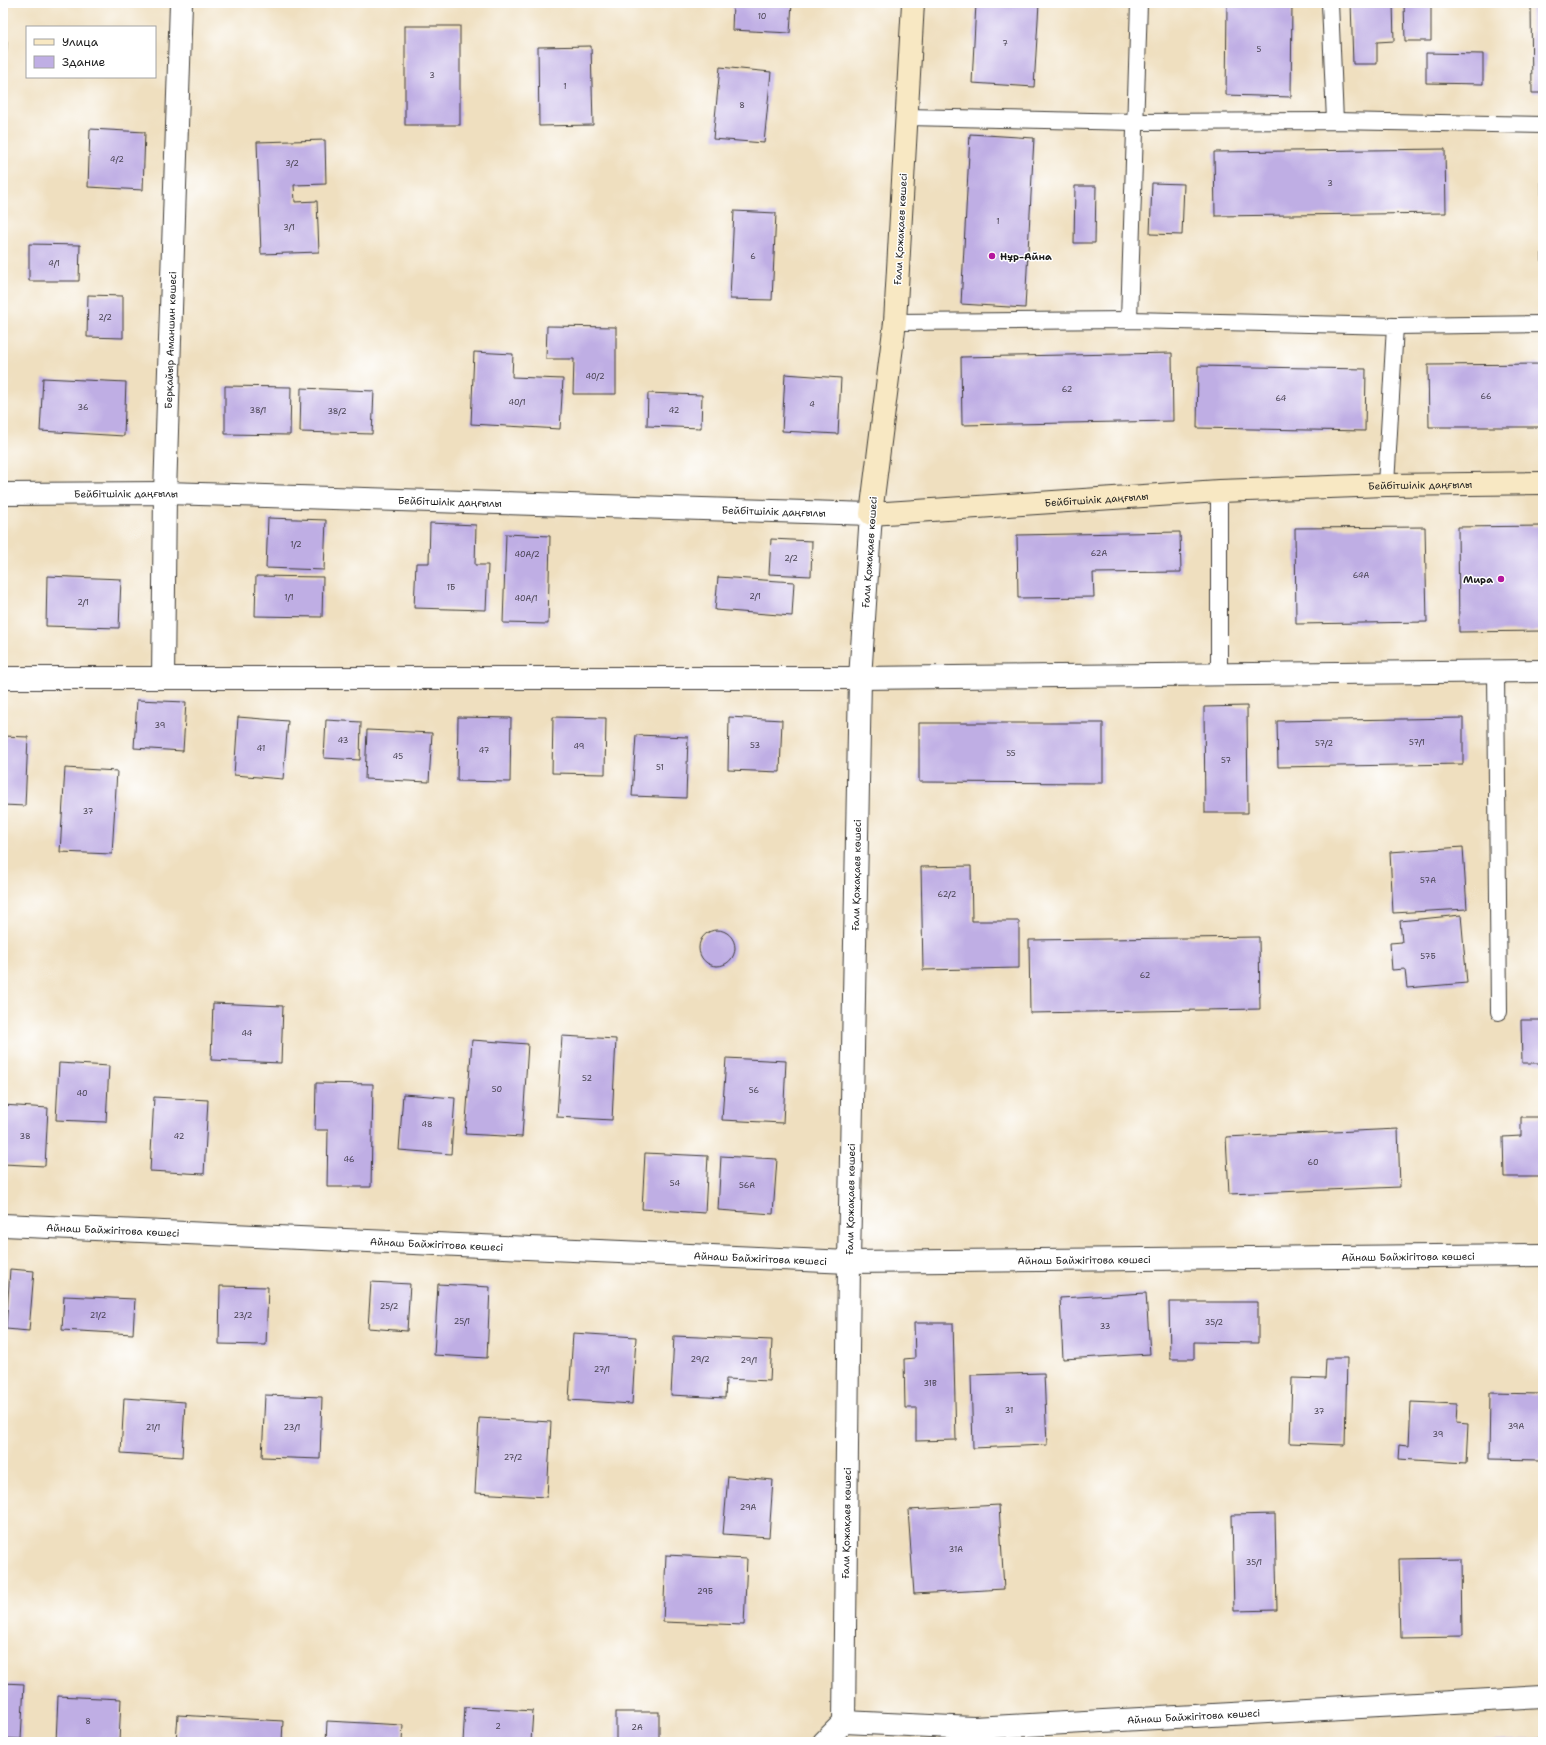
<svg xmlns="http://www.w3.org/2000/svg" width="1546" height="1745" font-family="'Shantell Sans',sans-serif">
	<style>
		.building { fill: #bfaee4 }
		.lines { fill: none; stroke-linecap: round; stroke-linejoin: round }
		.lane-casing { stroke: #3c3934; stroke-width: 18 }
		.street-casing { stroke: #3c3934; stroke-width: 24 }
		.secondary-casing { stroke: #3c3934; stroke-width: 24 }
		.lane { stroke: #fff; stroke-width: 16 }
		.street { stroke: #fff; stroke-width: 22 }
		.secondary { stroke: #f8e8c3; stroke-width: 22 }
		.poi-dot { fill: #b5179e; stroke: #fff; stroke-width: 1.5 }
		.labels { text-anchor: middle; stroke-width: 3; stroke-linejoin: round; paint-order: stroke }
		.number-label { font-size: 8px; fill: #45404e }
		.street-label { font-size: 10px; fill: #1c1c1c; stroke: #fff }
		.poi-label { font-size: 10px; font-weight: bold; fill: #1c1c1c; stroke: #fff; text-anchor: start }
	</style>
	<rect width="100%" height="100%" fill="#fff"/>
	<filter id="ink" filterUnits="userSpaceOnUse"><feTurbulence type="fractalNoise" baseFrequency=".025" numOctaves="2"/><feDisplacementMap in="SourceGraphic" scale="8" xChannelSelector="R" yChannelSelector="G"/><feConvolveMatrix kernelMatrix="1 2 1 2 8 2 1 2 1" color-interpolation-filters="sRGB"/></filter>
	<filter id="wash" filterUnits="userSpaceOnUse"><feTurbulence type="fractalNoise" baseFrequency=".012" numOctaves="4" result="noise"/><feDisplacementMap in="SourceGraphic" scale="16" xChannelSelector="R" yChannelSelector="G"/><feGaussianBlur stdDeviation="0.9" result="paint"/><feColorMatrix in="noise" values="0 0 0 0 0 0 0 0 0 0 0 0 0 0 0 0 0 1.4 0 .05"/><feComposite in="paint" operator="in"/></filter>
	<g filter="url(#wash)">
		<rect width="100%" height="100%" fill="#efdfbf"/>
		<g id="blocks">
			<g class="building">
				<polygon points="733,3 792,3 790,33 732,30"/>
				<polygon points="976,3 1039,3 1034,87 972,83"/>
				<polygon points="1227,3 1292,3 1291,97 1226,95"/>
				<polygon points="1351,3 1393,3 1394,41 1377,42 1377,64 1353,64"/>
				<polygon points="1404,3 1431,3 1431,41 1405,41"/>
				<polygon points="1531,3 1543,3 1543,93 1532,93"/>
				<rect x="405" y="26" width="55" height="99"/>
				<polygon points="3,41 7,41 5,93 3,92"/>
				<polygon points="591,46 593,125 539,126 538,47"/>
				<polygon points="1426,53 1483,54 1483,84 1426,83"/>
				<polygon points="720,67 771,72 764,143 713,139"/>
				<polygon points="90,129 145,132 143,190 88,187"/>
				<polygon points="970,134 1034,138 1025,308 961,304"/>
				<polygon points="325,140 326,184 294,185 295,202 317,201 319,252 261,254 257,142"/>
				<polygon points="1445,149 1446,213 1215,216 1214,152"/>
				<polygon points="1541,155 1543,155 1543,274 1542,274"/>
				<polygon points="1152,183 1184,184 1182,235 1150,234"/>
				<polygon points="1075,186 1096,186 1095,243 1074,243"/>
				<polygon points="734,211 776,213 772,300 730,299"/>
				<polygon points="29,244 80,245 79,281 29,281"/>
				<polygon points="88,295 123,296 123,338 87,337"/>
				<polygon points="547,326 616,327 616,394 573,394 574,359 546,359"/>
				<polygon points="474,352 513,354 512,377 563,379 560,429 471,424"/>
				<polygon points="1172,353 1173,421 962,425 961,357"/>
				<polygon points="1543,364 1543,427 1429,427 1428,365"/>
				<polygon points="1198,366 1366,369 1365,431 1197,428"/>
				<polygon points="785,374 841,378 838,434 782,431"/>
				<polygon points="43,378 126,382 124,436 40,431"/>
				<polygon points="225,386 291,387 290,435 225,434"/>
				<polygon points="301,388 374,391 372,434 300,432"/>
				<polygon points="648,393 702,395 701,428 647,426"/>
				<polygon points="268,518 326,520 324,570 266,568"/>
				<polygon points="430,523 476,525 475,565 488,565 486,610 414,608 416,563 429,563"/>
				<polygon points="1543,526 1543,631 1459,632 1458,527"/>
				<polygon points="1425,527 1427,622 1296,624 1295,528"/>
				<polygon points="1180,532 1181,572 1093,573 1094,597 1018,598 1017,535"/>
				<polygon points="506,534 550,536 548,624 503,623"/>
				<polygon points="771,539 812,541 811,576 769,574"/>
				<polygon points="47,576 121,579 119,628 46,626"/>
				<polygon points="256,576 323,577 322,617 255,616"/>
				<polygon points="718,577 794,582 792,616 715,610"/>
				<polygon points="137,700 186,702 183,751 134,748"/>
				<polygon points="1247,706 1248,813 1205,813 1204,707"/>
				<polygon points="238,717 288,721 283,779 234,775"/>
				<polygon points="458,717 511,718 510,782 457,781"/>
				<polygon points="553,717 606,718 605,774 552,773"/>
				<polygon points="729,717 782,720 780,772 728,770"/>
				<polygon points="1463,718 1463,764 1278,767 1277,721"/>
				<polygon points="326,720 361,722 360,760 324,758"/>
				<polygon points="919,723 1103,723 1103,783 919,782"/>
				<polygon points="367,730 432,733 429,782 365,779"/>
				<polygon points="636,735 688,737 686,798 632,796"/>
				<polygon points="3,736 28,737 25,806 3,805"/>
				<polygon points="65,768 117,771 112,854 60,852"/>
				<polygon points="1463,847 1467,909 1393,913 1390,852"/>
				<polygon points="971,866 972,921 1019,921 1019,968 923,970 921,867"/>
				<polygon points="1461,915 1467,983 1407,988 1405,969 1392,970 1390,943 1402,942 1400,921"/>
				<circle cx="717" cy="948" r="18"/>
				<polygon points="1259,937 1260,1009 1030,1013 1029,940"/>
				<polygon points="213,1003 283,1006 281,1063 211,1060"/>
				<polygon points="1521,1020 1543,1020 1543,1063 1522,1063"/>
				<polygon points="562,1036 616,1039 612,1120 557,1117"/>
				<polygon points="472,1040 528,1044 522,1137 465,1134"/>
				<polygon points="726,1058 786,1061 783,1123 722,1120"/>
				<polygon points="59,1063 109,1066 106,1122 56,1120"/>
				<polygon points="316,1083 373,1084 371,1187 327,1187 328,1130 315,1130"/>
				<polygon points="403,1094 455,1098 451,1154 399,1150"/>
				<polygon points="154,1097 208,1100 204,1174 150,1171"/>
				<polygon points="3,1105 48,1108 45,1166 3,1164"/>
				<polygon points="1521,1117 1543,1117 1543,1177 1504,1177 1503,1137 1521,1136"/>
				<polygon points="1398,1129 1400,1187 1229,1194 1226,1137"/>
				<polygon points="645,1153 708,1156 705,1213 642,1209"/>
				<polygon points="721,1156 777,1159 773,1214 718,1210"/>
				<polygon points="10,1269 34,1271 29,1331 6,1329"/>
				<polygon points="371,1282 410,1284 407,1331 368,1328"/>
				<polygon points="438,1284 490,1287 487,1358 434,1355"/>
				<polygon points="220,1286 268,1287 266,1345 219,1344"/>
				<polygon points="1146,1293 1150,1354 1063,1359 1060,1298"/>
				<polygon points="64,1296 135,1299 133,1334 62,1330"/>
				<polygon points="1169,1302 1258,1302 1258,1343 1194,1342 1194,1359 1170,1359"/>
				<polygon points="914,1323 953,1323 956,1440 916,1441 916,1408 905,1408 904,1359 915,1358"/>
				<polygon points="573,1333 636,1337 632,1404 569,1400"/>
				<polygon points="674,1336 772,1340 770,1381 726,1379 725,1398 671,1395"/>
				<polygon points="1326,1358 1347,1358 1345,1445 1290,1443 1292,1378 1325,1379"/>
				<polygon points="1044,1373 1047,1445 973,1448 971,1375"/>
				<polygon points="1490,1393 1542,1394 1541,1460 1489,1459"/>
				<polygon points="265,1395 322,1397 320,1459 262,1457"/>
				<polygon points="124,1398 185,1402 182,1457 121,1453"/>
				<polygon points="1411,1402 1457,1404 1456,1423 1468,1424 1466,1463 1398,1459 1399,1445 1409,1446"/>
				<polygon points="479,1418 551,1422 547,1497 475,1493"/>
				<polygon points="728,1476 773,1480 769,1537 723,1534"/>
				<polygon points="999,1505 1004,1589 914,1594 908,1510"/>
				<polygon points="1275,1514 1277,1610 1234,1611 1232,1515"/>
				<polygon points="666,1555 747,1559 744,1625 663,1622"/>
				<polygon points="1461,1558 1462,1637 1401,1638 1399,1559"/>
				<polygon points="3,1683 24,1684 21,1739 3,1738"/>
				<polygon points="58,1696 121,1699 119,1742 56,1742"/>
				<polygon points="465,1707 533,1711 531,1742 463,1742"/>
				<rect x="616" y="1712" width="43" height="30"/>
				<polygon points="178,1715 283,1721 282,1742 176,1742"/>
				<polygon points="327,1721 403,1725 402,1742 326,1742"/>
				<polygon points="1543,1738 1543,1742 1479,1742 1479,1741"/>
			</g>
		</g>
	</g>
	<g filter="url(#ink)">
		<use href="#blocks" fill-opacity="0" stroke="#3c3934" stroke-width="1"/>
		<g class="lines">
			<defs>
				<g id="lane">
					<polyline points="1330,3 1335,121"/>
					<polyline points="906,117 1136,122 1335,121 1543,125"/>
					<polyline points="1129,320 1139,3"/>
					<polyline points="895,322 1129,320 1395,326 1386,485"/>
					<polyline points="1395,326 1543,324"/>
					<polyline points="1219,491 1219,674"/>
					<polyline points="1496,671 1499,1012"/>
					<polyline points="974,1728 979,1742"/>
				</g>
				<g id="street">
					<path id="s1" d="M3,494L165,493L871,514L860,678L849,1262L844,1722L824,1742"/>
					<polyline points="3,678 860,678 1543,671"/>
					<path id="s2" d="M163,678L165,493L181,3"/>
					<path id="s3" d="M3,1225L849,1262L1543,1255"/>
					<path id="s4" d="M844,1722L974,1728L1543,1697"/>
				</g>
				<g id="secondary">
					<path id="s5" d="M913,3L895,322L871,514L1219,491L1386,485L1543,483"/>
				</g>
			</defs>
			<use href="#lane" class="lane-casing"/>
			<use href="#street" class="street-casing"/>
			<use href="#secondary" class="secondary-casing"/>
			<use href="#lane" class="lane"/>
			<use href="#street" class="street"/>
			<use href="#secondary" class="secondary"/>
		</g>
	</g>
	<g class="poi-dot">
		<circle cx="992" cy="256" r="4"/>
		<circle cx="1501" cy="579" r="4"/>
	</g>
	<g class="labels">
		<g class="number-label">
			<text x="762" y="19">10</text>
			<text x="1005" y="46">7</text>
			<text x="1259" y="52">5</text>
			<text x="432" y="78">3</text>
			<text x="565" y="89">1</text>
			<text x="742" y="108">8</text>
			<text x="117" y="162">4/2</text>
			<text x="292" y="166">3/2</text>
			<text x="1330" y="186">3</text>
			<text x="998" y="224">1</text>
			<text x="289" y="230">3/1</text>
			<text x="753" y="259">6</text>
			<text x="54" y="266">4/1</text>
			<text x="105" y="320">2/2</text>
			<text x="595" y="379">40/2</text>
			<text x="1067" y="392">62</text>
			<text x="1486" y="399">66</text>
			<text x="1281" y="401">64</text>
			<text x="517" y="405">40/1</text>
			<text x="812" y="407">4</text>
			<text x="83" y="410">36</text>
			<text x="258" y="413">38/1</text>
			<text x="674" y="413">42</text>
			<text x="337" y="414">38/2</text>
			<text x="296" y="547">1/2</text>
			<text x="1099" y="556">62А</text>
			<text x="527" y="557">40А/2</text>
			<text x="791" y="561">2/2</text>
			<text x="1361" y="578">64А</text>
			<text x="451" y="590">1Б</text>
			<text x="755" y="599">2/1</text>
			<text x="289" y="600">1/1</text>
			<text x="526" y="601">40А/1</text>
			<text x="83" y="605">2/1</text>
			<text x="160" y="728">39</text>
			<text x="343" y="743">43</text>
			<text x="1417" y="745">57/1</text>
			<text x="1324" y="746">57/2</text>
			<text x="755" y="748">53</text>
			<text x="579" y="749">49</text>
			<text x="261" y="751">41</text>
			<text x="484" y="753">47</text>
			<text x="1011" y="756">55</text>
			<text x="398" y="759">45</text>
			<text x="1226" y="763">57</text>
			<text x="660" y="770">51</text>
			<text x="88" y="814">37</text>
			<text x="1428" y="883">57А</text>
			<text x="947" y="897">62/2</text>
			<text x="1428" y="959">57Б</text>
			<text x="1145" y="978">62</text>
			<text x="247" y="1036">44</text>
			<text x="587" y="1081">52</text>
			<text x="497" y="1092">50</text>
			<text x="754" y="1093">56</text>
			<text x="82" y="1096">40</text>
			<text x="427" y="1127">48</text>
			<text x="25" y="1139">38</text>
			<text x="179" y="1139">42</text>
			<text x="349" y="1162">46</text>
			<text x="1313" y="1165">60</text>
			<text x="675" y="1186">54</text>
			<text x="747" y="1188">56А</text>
			<text x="389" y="1309">25/2</text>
			<text x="98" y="1318">21/2</text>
			<text x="243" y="1318">23/2</text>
			<text x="462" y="1324">25/1</text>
			<text x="1214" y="1325">35/2</text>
			<text x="1105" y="1329">33</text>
			<text x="700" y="1362">29/2</text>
			<text x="749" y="1363">29/1</text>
			<text x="602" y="1372">27/1</text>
			<text x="930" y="1386">31В</text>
			<text x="1009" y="1413">31</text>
			<text x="1319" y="1414">37</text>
			<text x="1516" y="1429">39А</text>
			<text x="153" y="1430">21/1</text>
			<text x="292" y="1430">23/1</text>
			<text x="1438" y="1437">39</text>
			<text x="513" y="1460">27/2</text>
			<text x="748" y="1510">29А</text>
			<text x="956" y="1552">31А</text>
			<text x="1254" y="1565">35/1</text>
			<text x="705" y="1594">29Б</text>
			<text x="88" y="1724">8</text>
			<text x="498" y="1729">2</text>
			<text x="637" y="1730">2А</text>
		</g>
		<g class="street-label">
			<text transform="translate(900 229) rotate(-87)" y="4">Ғали Қожақаев көшесі</text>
			<text dy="4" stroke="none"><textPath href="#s2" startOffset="338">Берқайыр Аманшин көшесі</textPath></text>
			<text dy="4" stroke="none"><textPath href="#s5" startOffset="1063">Бейбітшілік даңғылы</textPath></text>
			<text dy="4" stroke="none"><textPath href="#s1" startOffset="123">Бейбітшілік даңғылы</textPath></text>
			<text dy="4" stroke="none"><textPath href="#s5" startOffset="739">Бейбітшілік даңғылы</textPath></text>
			<text dy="4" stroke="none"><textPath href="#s1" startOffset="447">Бейбітшілік даңғылы</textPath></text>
			<text dy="4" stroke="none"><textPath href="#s1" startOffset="771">Бейбітшілік даңғылы</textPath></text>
			<text transform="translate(869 552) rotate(-86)" y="4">Ғали Қожақаев көшесі</text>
			<text transform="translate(856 875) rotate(-89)" y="4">Ғали Қожақаев көшесі</text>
			<text transform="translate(850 1199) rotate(-89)" y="4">Ғали Қожақаев көшесі</text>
			<text dy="4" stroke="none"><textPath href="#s3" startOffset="110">Айнаш Байжігітова көшесі</textPath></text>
			<text dy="4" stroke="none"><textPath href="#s3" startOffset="434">Айнаш Байжігітова көшесі</textPath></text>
			<text dy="4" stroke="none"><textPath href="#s3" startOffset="1406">Айнаш Байжігітова көшесі</textPath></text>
			<text dy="4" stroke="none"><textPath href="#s3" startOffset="758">Айнаш Байжігітова көшесі</textPath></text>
			<text dy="4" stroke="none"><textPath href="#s3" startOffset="1082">Айнаш Байжігітова көшесі</textPath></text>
			<text transform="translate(846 1523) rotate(-89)" y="4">Ғали Қожақаев көшесі</text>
			<text dy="4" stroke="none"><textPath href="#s4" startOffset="350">Айнаш Байжігітова көшесі</textPath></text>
		</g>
		<g class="poi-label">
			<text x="1000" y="260">Нұр-Айна</text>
			<text x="1493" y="583" text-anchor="end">Мира</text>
		</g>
	</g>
	<rect width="1546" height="1745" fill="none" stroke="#fff" stroke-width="16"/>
	<rect x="26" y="26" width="130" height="52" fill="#ffffff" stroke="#a4a4a4"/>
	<rect x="34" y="39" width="20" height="6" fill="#f8e8c3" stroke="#a4a4a4"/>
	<text x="62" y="46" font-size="12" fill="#1c1c1c">Улица</text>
	<rect x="34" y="56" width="20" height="12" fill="#bfaee4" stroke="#a4a4a4"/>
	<text x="62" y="66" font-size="12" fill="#1c1c1c">Здание</text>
</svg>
